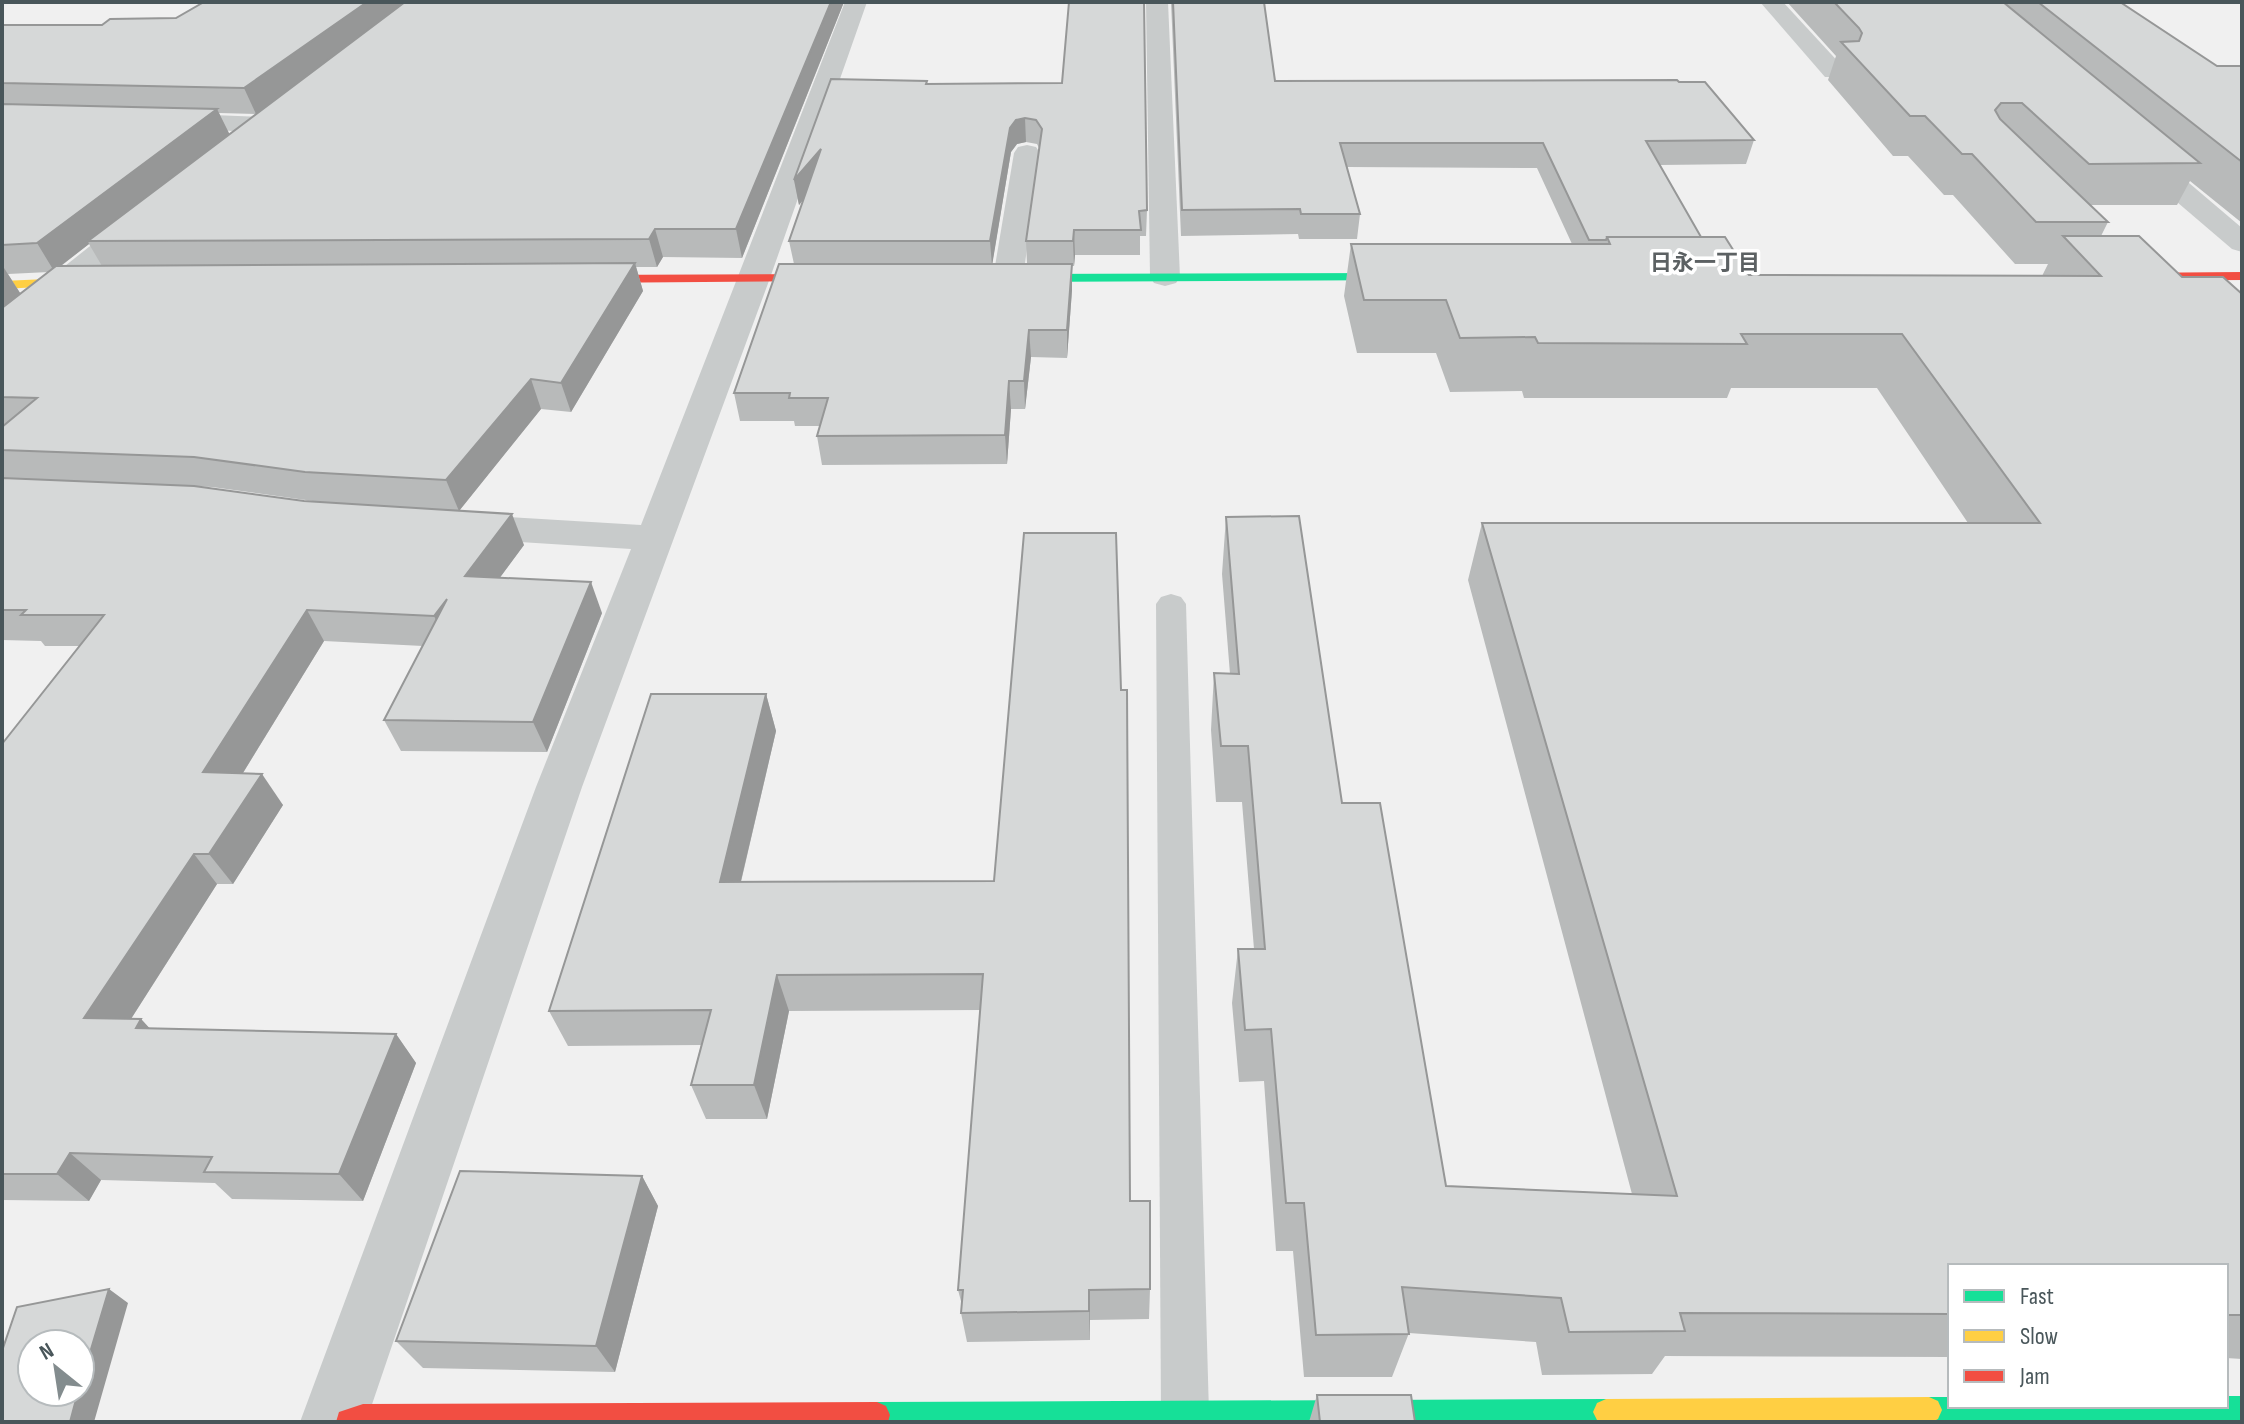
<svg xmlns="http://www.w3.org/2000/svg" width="2244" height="1424" font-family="'Sofia Sans Condensed','Noto Sans JP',sans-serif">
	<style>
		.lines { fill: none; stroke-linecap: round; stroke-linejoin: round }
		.lane { fill: #c8cbcb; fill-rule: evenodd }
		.street { fill: #c8cbcb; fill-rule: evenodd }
		.fast { fill: #16e098; fill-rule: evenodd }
		.slow { fill: #ffcf43; fill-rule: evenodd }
		.jam { fill: #f24e42; fill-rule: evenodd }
		.wall { fill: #b8baba; fill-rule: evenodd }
		.shaded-wall { fill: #969797 }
		.building { fill: #d6d8d8; stroke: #969797; stroke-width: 2 }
		.labels { text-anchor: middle; stroke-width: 7; stroke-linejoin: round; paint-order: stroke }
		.far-neighbourhood-label { font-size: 22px; font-weight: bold; fill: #5c6163; stroke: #fff }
	</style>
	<rect width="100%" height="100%" fill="#f0f0f0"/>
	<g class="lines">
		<polygon class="lane" points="1171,594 1181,597 1186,604 1209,1413 1205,1422 1165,1422 1161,1413 1156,604 1161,597"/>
		<g class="street">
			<polygon points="845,2 867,2 770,278 582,787 366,1422 300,1422 536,787 631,549 459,538 445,534 440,526 445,518 459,514 641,525"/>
			<polygon points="1146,2 1168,2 1180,277 1176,283 1165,286 1154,283 1150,277"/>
			<polygon points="1760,2 1783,2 1843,67 1846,72 1843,77 1825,77"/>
			<polygon points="164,113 263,117 272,119 276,125 272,131 263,133 155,126 151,121 155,116"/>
			<polygon points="1027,145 1036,147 1040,153 1023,278 1019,285 1008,287 997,285 993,278 1014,153 1018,147"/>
			<polygon points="2139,147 2149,149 2242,228 2242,252 2232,249 2129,161 2126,155 2129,149"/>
			<polygon points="143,209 153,212 157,218 153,224 13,339 2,342 2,316 133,212"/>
		</g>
		<g class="fast">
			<polygon points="1407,273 1411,274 1411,280 1012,282 1006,278 1012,274"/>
			<polygon points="2226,1396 2242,1396 2242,1422 1926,1422 1920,1419 1916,1410 1920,1401 1929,1397 1950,1397 1950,1406 2226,1406"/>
			<polygon points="1606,1399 1615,1403 1619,1412 1614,1422 866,1422 864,1415 868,1406 877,1402"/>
		</g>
		<g class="slow">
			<polygon points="92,277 98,281 96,284 2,289 2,281"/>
			<polygon points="1929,1397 1938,1401 1942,1410 1938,1419 1932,1422 1598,1422 1593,1412 1597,1403 1606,1399"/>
		</g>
		<g class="jam">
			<polygon points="2242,272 2242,280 2120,281 2114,277 2120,273"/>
			<polygon points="836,274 842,278 840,281 580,283 574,279 580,275"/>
			<polygon points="877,1402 886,1406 890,1415 888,1422 336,1422 339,1412 363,1404"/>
		</g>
	</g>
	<g class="wall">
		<path d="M844,2L742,258L663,257L657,267H636L643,291L571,412L541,409L459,511L320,502L212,487L171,485L524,545L500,577L602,613L547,752L401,751L384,720L423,646L324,641L243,773L283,805L233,884H217L131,1019H141L149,1028L396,1034L416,1063L363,1201L232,1199L215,1183L101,1180L89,1201L2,1200V744L79,646H45L41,641L2,640V427L3,426H2V25H102L176,18ZM219,113L256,114L229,135ZM89,244L102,266H61ZM49,272L20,293L8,274Z"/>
		<polygon points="1171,2 1264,2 1275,81 1679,82 1754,140 1746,164 1660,165 1701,237 1749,275 2042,276 2048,264 2015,264 1953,195 1944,195 1908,156 1893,156 1828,80 1836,56 1787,2 2120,2 2217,66 2242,66 2242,223 2190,181 2177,205 2091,205 2108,222 2101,236 2182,277 2242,294 2242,1359 2226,1358 2226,1266 1950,1266 1950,1357 1665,1356 1652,1374 1542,1375 1536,1342 1409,1333 1392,1377 1304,1377 1293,1251 1276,1251 1264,1081 1239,1082 1232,1003 1238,949 1254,949 1242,802 1216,802 1211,730 1214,673 1230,674 1222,574 1226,517 1342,803 1446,1186 1632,1194 1468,580 1482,523 1968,523 1877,388 1731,388 1727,398 1524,398 1522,391 1450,392 1436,353 1357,353 1344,296 1351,244 1572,244 1537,168 1347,167 1360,214 1357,239 1299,239 1298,234 1181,236"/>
		<path d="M1062,83L1147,210L1146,236H1140V255H1075L1074,266H1072V290L1067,358L1031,357L1025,409H1011L1007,464L822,465L817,436L820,426H795L794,421H740L734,393L794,264L789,241L804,199L799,205L794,180L927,84ZM1026,142L1037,144L1039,148L1026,241L1027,264H992L1011,152L1017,144Z"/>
		<polygon points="766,694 776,731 741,882 994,881 1130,1201 1150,1289 1149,1319 1090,1320 1090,1340 967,1342 961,1313 962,1305 958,1290 980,1010 789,1011 767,1119 706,1119 691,1085 701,1045 568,1046 549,1011"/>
		<polygon points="642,1176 658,1206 615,1372 423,1368 396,1341"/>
		<polygon points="1317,1395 1415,1422 1309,1422"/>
	</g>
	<g class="shaded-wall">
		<polygon points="367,2 409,2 256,114 244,88"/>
		<polygon points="831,2 844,2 742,258 736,229"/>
		<polygon points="217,109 230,135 88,241 89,244 54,271 37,243"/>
		<polygon points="1025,118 1026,142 1017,144 1011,152 992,266 990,241 1010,128 1016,120"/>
		<polygon points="821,149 824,174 799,205 794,180"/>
		<polygon points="655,229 663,257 657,267 649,239"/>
		<polygon points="1074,230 1075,255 1074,266 1073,241"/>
		<polygon points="635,263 643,291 571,412 561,383"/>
		<polygon points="1072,264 1072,290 1067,358 1067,330"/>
		<polygon points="4,268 22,296 2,313 2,270"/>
		<polygon points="1029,330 1031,357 1025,409 1024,381"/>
		<polygon points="531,379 541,409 459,511 446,480"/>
		<polygon points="1009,381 1011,409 1007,464 1005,435"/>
		<polygon points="512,514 524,545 479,606 465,576"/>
		<polygon points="591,582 602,613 547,752 533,722"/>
		<polygon points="447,599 449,647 434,616"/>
		<polygon points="307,610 324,641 225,802 203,772"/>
		<polygon points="766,694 776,731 732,919 720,882"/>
		<polygon points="262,774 283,805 233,884 209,854"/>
		<polygon points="194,854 217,884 113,1047 84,1018"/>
		<polygon points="777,975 789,1011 767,1119 754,1085"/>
		<polygon points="141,1019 168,1048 136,1028"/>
		<polygon points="396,1034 416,1063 363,1201 339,1174"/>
		<polygon points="70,1153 101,1180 89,1201 57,1174"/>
		<polygon points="642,1176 658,1206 615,1372 596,1346"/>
		<polygon points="109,1289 128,1303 94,1422 70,1422 78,1392 80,1392 80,1386"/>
		<polygon points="1089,1290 1090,1320 1090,1340 1089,1311"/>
	</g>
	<g class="building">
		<polygon points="204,2 367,2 244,88 2,83 2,25 102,25 110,19 176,18"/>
		<polygon points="405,2 831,2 736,229 655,229 649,239 88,241"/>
		<polygon points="1069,2 1144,2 1147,210 1139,211 1141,230 1074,230 1073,241 1026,241 1042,129 1036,120 1025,118 1016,120 1010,128 990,241 789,241 821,149 794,180 831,79 927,81 926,84 1062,83"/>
		<polygon points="1173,2 1264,2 1275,81 1677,80 1679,82 1705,82 1754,140 1646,141 1701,237 1607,237 1606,240 1589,240 1543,143 1340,143 1360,214 1301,214 1300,209 1182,210"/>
		<polygon points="1834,2 2003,2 2200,163 2089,164 2022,103 2001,103 1995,110 2000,119 2108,222 2036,222 1972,154 1962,154 1925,116 1910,116 1841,42 1859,41 1862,33 1859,28"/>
		<polygon points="2038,2 2120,2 2217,66 2242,66 2242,162"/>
		<polygon points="2,104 217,109 37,243 2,245"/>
		<polygon points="2063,236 2139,236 2182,277 2223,277 2242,294 2242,1315 2226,1315 2226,1266 1950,1266 1950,1314 1680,1313 1685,1331 1569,1332 1561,1298 1402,1287 1409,1334 1316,1335 1304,1203 1286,1203 1271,1029 1245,1030 1238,949 1265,949 1248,746 1221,746 1214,673 1239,674 1226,517 1299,516 1342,803 1380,803 1446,1186 1677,1196 1482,523 2040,523 1902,334 1741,334 1747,344 1538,343 1535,337 1460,338 1446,300 1364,300 1351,244 1610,244 1607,237 1725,237 1749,275 2101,276"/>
		<polygon points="635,263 561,383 531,379 446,480 305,472 194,457 2,450 2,427 37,398 2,397 2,308 56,266"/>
		<polygon points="779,264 1072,264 1067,330 1029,330 1024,381 1009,381 1005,435 817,436 828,398 789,398 790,393 734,393"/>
		<polygon points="2,478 194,486 304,501 512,514 465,576 591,582 533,722 384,720 447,599 434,616 307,610 203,772 262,774 209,854 194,854 84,1018 141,1019 136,1028 396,1034 339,1174 204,1172 212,1157 70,1153 57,1174 2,1174 2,744 104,615 21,615 26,610 2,610"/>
		<polygon points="1024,533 1116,533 1121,690 1127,690 1130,1201 1150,1201 1150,1289 1089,1290 1089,1311 961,1313 963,1290 958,1290 983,974 777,975 754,1085 691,1085 711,1010 549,1011 651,694 766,694 720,882 994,881"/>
		<polygon points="460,1171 642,1176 596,1346 396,1341"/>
		<polygon points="109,1289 80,1386 80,1344 32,1344 32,1392 78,1392 70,1422 2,1422 2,1351 17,1307"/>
		<polygon points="1317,1395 1411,1395 1415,1422 1320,1422"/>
	</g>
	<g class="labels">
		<g class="far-neighbourhood-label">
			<text x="1705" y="270">日永一丁目</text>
		</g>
	</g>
	<rect width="2244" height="1424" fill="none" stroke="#49565a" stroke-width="8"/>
	<rect x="1948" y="1264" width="280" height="144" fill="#ffffff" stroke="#b6bbbd" stroke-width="2"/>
	<rect x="1964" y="1290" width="40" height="12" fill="#16e098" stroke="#b6bbbd" stroke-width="2"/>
	<text x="2020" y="1304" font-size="24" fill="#49565a">Fast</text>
	<rect x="1964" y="1330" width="40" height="12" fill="#ffcf43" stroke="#b6bbbd" stroke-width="2"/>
	<text x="2020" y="1344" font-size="24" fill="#49565a">Slow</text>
	<rect x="1964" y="1370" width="40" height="12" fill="#f24e42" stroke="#b6bbbd" stroke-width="2"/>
	<text x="2020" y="1384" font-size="24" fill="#49565a">Jam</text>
	<g transform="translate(56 1368) rotate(330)"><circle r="38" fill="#ffffff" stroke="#b6bbbd" stroke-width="2"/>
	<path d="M0-6L14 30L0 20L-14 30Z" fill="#838c8e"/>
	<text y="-12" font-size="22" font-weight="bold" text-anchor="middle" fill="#49565a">N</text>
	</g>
</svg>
